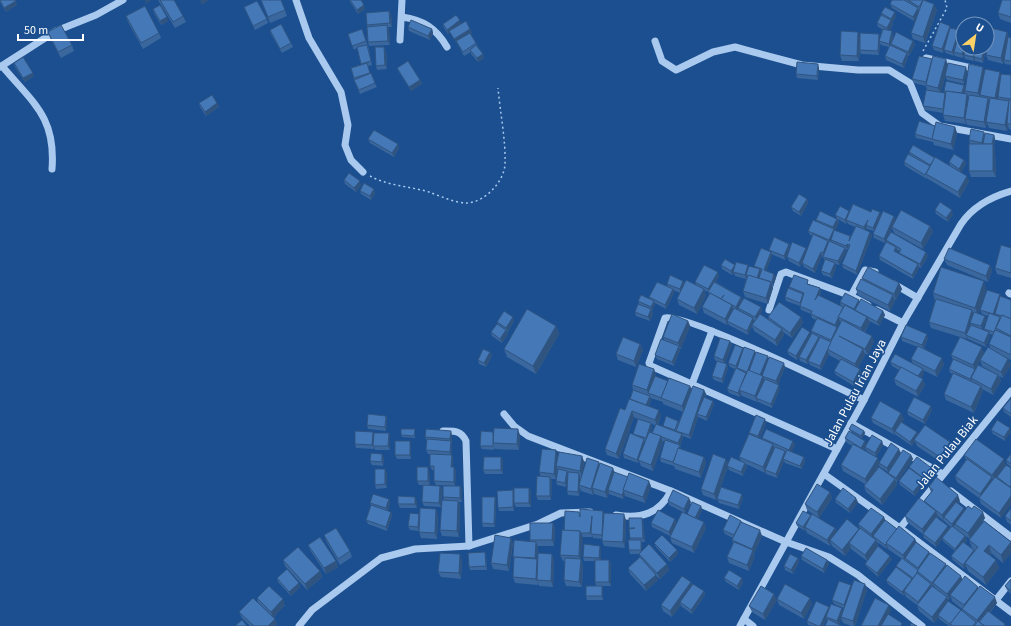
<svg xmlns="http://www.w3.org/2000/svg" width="1011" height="626" font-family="'Source Sans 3',sans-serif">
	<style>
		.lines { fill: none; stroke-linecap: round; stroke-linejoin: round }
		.path { stroke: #a9c9ee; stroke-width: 1.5; stroke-dasharray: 2 3; stroke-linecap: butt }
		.minor { stroke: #a9c9ee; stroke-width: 7 }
		.wall { fill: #3a679d; fill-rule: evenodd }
		.shaded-wall { fill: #305480 }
		.building { fill: #4478b7; stroke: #305480 }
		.labels { text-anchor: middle; stroke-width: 3; stroke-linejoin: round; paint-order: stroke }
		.street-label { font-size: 13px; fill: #fff; stroke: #1b4f8f }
	</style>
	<rect width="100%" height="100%" fill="#1b4f8f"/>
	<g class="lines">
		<g class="path">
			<polyline points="923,51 947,8 945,0"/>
			<path d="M370,176C388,186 409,186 429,192C440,196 455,203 467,203C485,202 504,182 505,164C506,142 500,111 498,88"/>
		</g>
		<g class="minor">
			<polyline points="296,0 309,38 341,92 348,125 345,145 351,160 363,172"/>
			<path d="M402,17C423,20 436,28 447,47"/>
			<polyline points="400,40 402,0"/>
			<polyline points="655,41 662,61 676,70 713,52 735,47 802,65 858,70 889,70 910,83 922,113 940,126 1011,139"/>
			<polyline points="926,58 976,69"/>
			<path d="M2,66C33,103 56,117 52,169"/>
			<polyline points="0,67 56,31 96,15 123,0"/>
			<polyline points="894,284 918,298"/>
			<polyline points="1009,293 1011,294"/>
			<polyline points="851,296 865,270 875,272"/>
			<polyline points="769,310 781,274 786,272 851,296 868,305"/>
			<polyline points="877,310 903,323"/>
			<polyline points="692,384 712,331"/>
			<polyline points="504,414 514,426 528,436 671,491"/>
			<polyline points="851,423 943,474"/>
			<path d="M443,431C454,431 461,430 466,441L469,546"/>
			<path d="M837,449L651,366L649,363L665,318C681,311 839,388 864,400"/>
			<polyline points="824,474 900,528 1011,612"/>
			<polyline points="951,491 1011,537"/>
			<path d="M616,515C641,519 659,514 671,491L786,542L829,557L858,575L922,626"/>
			<polyline points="900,528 1011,391"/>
			<polyline points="996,600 1011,581"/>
			<polyline points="744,619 753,626"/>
			<polyline points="299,626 312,610 381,558 415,549 469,546 538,524 561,513 590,512"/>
			<path d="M740,626L864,400L903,323L961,224C973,206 990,197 1011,191"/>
		</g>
	</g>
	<g class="wall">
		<polygon points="0,0 17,5 6,12 0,2"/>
		<polygon points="158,0 174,0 183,16 186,22 175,28"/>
		<polygon points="261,0 281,0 287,16 270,23"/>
		<polygon points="349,0 361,0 365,9 358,14"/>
		<polygon points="892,0 926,0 926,1 937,10 925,43 913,39 911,33 918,14 914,21 892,8 890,4"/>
		<polygon points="1011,0 1011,23 1000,19 998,13"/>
		<polygon points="244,7 267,19 268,23 255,30"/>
		<polygon points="153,9 168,21 161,25 154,13"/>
		<polygon points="389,11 391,15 392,27 388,27 389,29 390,45 369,46 368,42 367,27 367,25"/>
		<polygon points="881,13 896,16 892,23 893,24 890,30 892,31 893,35 892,41 913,41 915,45 909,56 908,55 908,57 904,68 886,60 885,56 889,47 881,45 880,43 879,55 861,54 860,50 859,61 842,61 840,55 860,38 879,34 880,38 882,29 878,27 877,23 882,15"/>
		<polygon points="126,16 159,33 161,38 143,49 128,22"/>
		<polygon points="443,24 461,24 470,29 472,33 470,33 476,43 478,47 483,54 484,58 478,62 471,54 471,52 464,56 458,45 457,42 456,42 450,32 448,34 444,28"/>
		<polygon points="408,27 432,29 433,33 430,40 409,31"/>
		<polygon points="951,28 959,30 963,48 986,48 983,63 975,61 975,59 974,61 965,59 964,55 963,58 955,56 954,54 954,56 946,53 944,50 943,53 934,50 932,46"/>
		<polygon points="362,29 369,49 372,65 368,66 370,74 377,87 360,94 354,80 351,68 361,65 357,48 354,50 348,34"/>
		<polygon points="270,30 291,43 293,47 282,53 271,34"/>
		<polygon points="48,32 72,45 74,51 61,58 50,38"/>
		<polygon points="1007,32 1009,37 1011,38 1011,65 1005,64 1004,61 1003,64 988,60 986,55"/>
		<polygon points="386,51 387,69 377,70 376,66"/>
		<polygon points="14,63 34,76 25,82 15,67"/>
		<polygon points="948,65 967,71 964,84 947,80 945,76 947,70 941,92 945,93 944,91 964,85 965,88 984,71 1001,75 1011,75 1011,130 1009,129 1008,126 1007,131 989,128 987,123 986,128 967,125 966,121 966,124 945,121 943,115 943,113 925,110 923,106 927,90 926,86 914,83 912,79"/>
		<polygon points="397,68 420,80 422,84 411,91 399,72"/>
		<polygon points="819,68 818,80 797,78 796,74"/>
		<polygon points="199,103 217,103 219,107 206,116 200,107"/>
		<polygon points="935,126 955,127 957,133 953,150 934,145 933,142 916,138 915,134"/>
		<polygon points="985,134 994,135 995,139 994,146 995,150 996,177 971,177 969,171 970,144 969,140"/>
		<polygon points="368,139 399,148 394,157 370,143"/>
		<polygon points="909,152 935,158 950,166 949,162 964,160 966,164 961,172 969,181 960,198 928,179 927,178 927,179 905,166 904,162 910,155"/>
		<polygon points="344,180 361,185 356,192 345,184"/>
		<polygon points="360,191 375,193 371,200 361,194"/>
		<polygon points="807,199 808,203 801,216 793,211 791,207"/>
		<polygon points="935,210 953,214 948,222 936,214"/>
		<path d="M850,212L881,216L896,220L930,226L933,232L923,249L894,233L892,228L887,238L928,256L921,268L919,267V268L913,279L880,260L879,256L887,242L886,241L885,243L874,238L873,234L874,231L867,229V228L866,230L870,232L872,236L857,275L843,268L842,264L849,248L848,250L845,249L846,252L839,265L835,264L836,267L832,278L823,275L821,271L825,261L822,256L815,273L804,267L802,263L806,254L800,267L789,261L787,257L806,248L807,251L813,236L810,235L808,231L817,222L816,220L837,218L835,215ZM838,219L846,224L847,222L848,224L855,227L851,237L850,236L835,230L839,223ZM897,250L900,251L899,253V254L897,253L898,251Z"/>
		<polygon points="789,244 790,248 785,260 771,254 772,256 766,271 776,277 773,286 773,288 768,304 745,297 743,291 746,279 735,276 734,273 732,275 722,269 721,265 735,265 735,266 748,267 755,268 754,266 770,252 769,250"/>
		<polygon points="1011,248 1011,278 997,274 995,268"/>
		<polygon points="944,259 990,265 992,271 988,282 947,265"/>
		<polygon points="719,276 716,282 741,297 742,301 761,307 762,311 760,314 769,320 768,317 801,317 803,323 792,338 783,332 784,335 777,346 754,331 752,326 748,335 729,325 728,323 727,325 704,313 702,307 709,294 708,292 704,290 706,295 697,314 679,305 677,299 680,293 673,290 674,293 666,309 655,303 655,304 652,311 653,313 650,321 636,316 635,312 639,304 638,301 650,299 649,297 668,287 667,284 683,281 684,285 696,285 695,282"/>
		<polygon points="862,278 899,283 902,289 896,300 895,299 895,301 890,311 858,295 856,289 863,280"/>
		<path d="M809,284L820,288L821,292L820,296L841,306L840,302L859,301L883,311L885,315L879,326L869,321L870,322L865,332L874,341L868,355L864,353L865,355L858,368L860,369L861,373L854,386L836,375L834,371L840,361L829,355V354L821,370L810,365L809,362L807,364L800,361L799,357L797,360L789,355L787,351L811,334L812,333L811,331L816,320L812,318L811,314L801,310L800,306L786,301L785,297L790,289L789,287L810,284ZM840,321L841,323L838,329L837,327Z"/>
		<path d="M986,289L978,314L985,316L986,320L982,330L985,331L984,329L988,316L982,314L980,310L1000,297L1011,300V360L1003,356L1008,359L1011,365L1003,378L999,376L1001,381L993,395L982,389L983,391L974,413L946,400L944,394L953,374L950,373L949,369L953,360L951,355L960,337L931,328L929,322L935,301L933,293ZM989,334L993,335L989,344L990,348L981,358L984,353L961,337L967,339V337L968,339L986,347L990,336ZM980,360L982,366L994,373L978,365Z"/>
		<polygon points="514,321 508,332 506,331 508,334 502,343 492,336 491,332 498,325 497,322"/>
		<polygon points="688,321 690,326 681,349 680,349 680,350 674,366 657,359 655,355 664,340 663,337"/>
		<polygon points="556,326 559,334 536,374 507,357 504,349"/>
		<polygon points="901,337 928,338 924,348 944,364 937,377 923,370 924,373 921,378 925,385 918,397 896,385 894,379 899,370 892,366 890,362 913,364 911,359 918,347 902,341"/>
		<polygon points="640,344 643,350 636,367 618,360 616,354"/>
		<polygon points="732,345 725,363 727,364 728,368 723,383 714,380 712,376 717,361 715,360 714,356"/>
		<polygon points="743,348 744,349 755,351 755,354 785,367 778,385 780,389 772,408 758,402 758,401 757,402 742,396 741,394 740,397 729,393 727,389 735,369 730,367 728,363"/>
		<polygon points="490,352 492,356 486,367 479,364 478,360"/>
		<path d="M656,374L655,376L668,381L690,386L691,389L704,390L706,394L705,398L713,401L714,405L707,421L698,417L691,439L683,436V438L680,446L681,449L704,457L706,463L701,478L675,469L674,466L661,462L660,458L665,442L663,441V442L653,471L641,466L639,461L638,463L624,458L623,454L633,435V434L638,419L634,417L619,459L607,455L605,449L625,410L630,399L633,390L632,385ZM650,398L663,402V404L683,412L679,422L663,426V427L658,425L661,416L649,406L651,400ZM651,424L655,425L652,433L651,432L652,427Z"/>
		<polygon points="1011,400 1011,417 1004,412 1003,408"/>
		<polygon points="932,410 925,424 908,415 907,411"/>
		<polygon points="386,416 387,420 386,431 368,429 367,425"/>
		<polygon points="871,418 904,419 902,422 917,432 918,435 950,442 952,448 942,463 917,446 915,441 912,446 896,435 895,434 895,435 873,423"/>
		<polygon points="766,423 760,438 762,440 762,438 795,445 791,452 804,457 805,461 802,469 785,463 784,461 777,478 766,474 766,471 765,473 746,464 747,467 743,476 729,470 728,467 716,500 703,495 701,489 728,464 741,461 739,457 749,434 749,433"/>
		<polygon points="1010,428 1005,441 993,434 991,430"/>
		<polygon points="415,429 415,438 402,437 401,435"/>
		<polygon points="849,429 864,431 865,433 862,438 850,431"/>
		<polygon points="373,432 374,435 390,437 390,450 375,450 374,447 374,449 356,448 355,444"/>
		<polygon points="452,435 452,443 451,443 452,445 451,455 452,455 453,459 453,467 456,471 455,486 436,485 434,481 434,470 432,470 430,466 430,454 428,454 426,450 427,441 425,437"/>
		<polygon points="520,435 519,450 495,449 494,447 494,450 482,449 480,446"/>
		<polygon points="845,438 867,445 882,441 883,445 876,457 867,451 865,448 864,450 879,462 901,453 888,472 880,467 879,465 877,470 888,474 911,455 913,459 897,482 896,481 897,485 882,505 866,492 864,486 865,484 843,471 841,465 852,446 846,442"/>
		<polygon points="411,445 411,459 397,459 395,455"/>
		<polygon points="1011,454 1011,467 1007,464 1006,460"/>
		<polygon points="964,455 1004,459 1001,518 981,504 979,498 957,482 955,476 966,460"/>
		<polygon points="558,456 582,456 584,462 582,473 600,464 615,473 651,486 645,503 625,496 625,495 623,499 609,494 609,492 607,498 594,494 594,492 593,495 581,491 580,488 579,496 568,495 567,491 568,479 566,487 557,485 556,481 558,470 557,468 556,479 551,479 552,481 551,500 538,500 536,496 541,477 539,472"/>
		<polygon points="501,457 503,461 503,474 485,474 483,470"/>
		<polygon points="384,458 383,466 372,465 370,461"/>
		<polygon points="909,467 935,474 928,484 925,481 925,483 915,496 900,485 899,481 910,469"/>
		<polygon points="429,471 430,485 424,485 440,486 442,490 441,507 424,506 422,502 423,485 419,485 417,481"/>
		<polygon points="387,473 387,488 376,489 375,485"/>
		<polygon points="460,486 462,490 462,502 459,502 460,507 459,537 442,536 440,530 444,500 443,497"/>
		<path d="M929,487L960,501L958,503L965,510L985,518L970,539L958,531L965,536L967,540L965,543L975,551L972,548L969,540L1011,542V553L1003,563L991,553L990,555L996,560L999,568L986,585L968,571L966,566L964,569L953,560L951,556L955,551L944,542L942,539L936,547L924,538L923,534L907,522L905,516L925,502L924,501L931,492ZM938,516L951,527L949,529L948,526L938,518Z"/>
		<polygon points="529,488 531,492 531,507 516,507 514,503"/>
		<polygon points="513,490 514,494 514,511 499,511 498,508"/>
		<polygon points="830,492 832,498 819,518 807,510 805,504"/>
		<polygon points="495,497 496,501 495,527 483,527 482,523"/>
		<polygon points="743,498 739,509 719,503 717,499"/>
		<polygon points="389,499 390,503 388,511 391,512 392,516 387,531 368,524 366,520 371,506 370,503"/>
		<polygon points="835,499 858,502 850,513 836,503"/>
		<polygon points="417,501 417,508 400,508 398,504"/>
		<polygon points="668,501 691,502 685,513 687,514 701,506 702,510 698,519 706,528 694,553 672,543 670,537 673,531 670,536 652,527 651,523 677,523 683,512 669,505"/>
		<polygon points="1011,508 1011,525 1007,522 1005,516"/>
		<polygon points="579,512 580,514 604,513 626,520 625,548 604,546 602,541 602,539 593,538 592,535 592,537 582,537 581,560 583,565 582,587 566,586 564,580 565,561 563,561 560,555 564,531"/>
		<polygon points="438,515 437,539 421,538 419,531 410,530 408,526 420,516"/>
		<path d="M811,515L835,528L837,532L859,530L860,529L858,524L884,517L885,520L897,529L915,539L917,543L929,552L930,554L946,566L961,576L962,579L978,588L997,603L990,613L1005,624L1006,626H949L939,619V617L934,623L919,611L917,605L906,597L905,594L904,596L888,584L886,580L897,568L896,566L902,559L888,549V548L887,549L877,542L878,546L867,561L851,549V548L845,556L832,546L831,543L830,546L807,533L806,530L805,531L797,526L796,523ZM951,597L952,601L962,609L963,612L948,601V599L949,600Z"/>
		<polygon points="642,518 643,522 645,542 642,542 642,550 667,564 669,570 660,579 656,576 658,580 646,591 630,574 628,568 640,557 639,554 630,554 629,550 630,540 629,528"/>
		<polygon points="741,521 742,522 762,536 754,554 755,556 749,571 729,563 727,557 733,543 732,540 733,538 725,534 723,530"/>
		<polygon points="553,523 555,529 554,546 538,546 538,547 537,560 538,561 554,560 553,587 539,586 538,583 538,585 515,583 513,577 514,559 513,557 530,541 530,540"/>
		<polygon points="324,535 350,551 352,557 340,565 326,541"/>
		<polygon points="513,543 509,571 493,569 491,563"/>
		<polygon points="654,543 677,550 678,554 670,562 656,547"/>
		<polygon points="308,545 336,561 338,567 326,574 310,550"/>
		<polygon points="601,550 601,560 611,564 611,586 602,586 603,590 603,600 587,600 586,596 596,586 595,582 595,561 584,561 583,557"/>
		<polygon points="485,552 486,556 487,570 470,570 469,567"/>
		<polygon points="801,556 827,560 829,564 824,573 802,560"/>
		<polygon points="798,558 799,562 793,574 785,570 784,566"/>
		<polygon points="892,559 878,577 867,567 865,564"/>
		<polygon points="283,560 320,571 322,577 307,590 285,566"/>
		<polygon points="462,560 461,579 441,577 438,572"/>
		<polygon points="277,578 299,583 300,587 291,596 278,582"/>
		<polygon points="724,578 743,582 739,590 726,582"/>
		<polygon points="1011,579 1011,594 1007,590 1005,586"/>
		<polygon points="691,582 692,585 704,591 705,595 692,614 681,606 681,605 672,617 663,611 661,605"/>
		<polygon points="851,585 852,587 867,590 855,626 851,626 843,623 841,618 839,624 827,620 827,618 823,626 812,626 808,625 807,621 829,607 830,609 843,611 844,608 834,604 832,600"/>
		<polygon points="257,598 285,605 274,617 275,619 277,624 275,626 250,626 242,618 239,612 258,603"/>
		<polygon points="777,599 812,604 804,619 779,605"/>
		<polygon points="777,600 765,620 752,612 749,606"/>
	</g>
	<g class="shaded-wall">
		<polygon points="145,0 151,0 146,4"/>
		<polygon points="201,0 209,0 202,5 200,1"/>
		<polygon points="16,1 17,5 6,12 4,8"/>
		<polygon points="934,4 937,10 925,43 923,37"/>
		<polygon points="364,5 365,9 358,14 357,10"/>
		<polygon points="918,8 919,12 914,21 913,17"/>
		<polygon points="389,11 391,15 392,27 390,23"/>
		<polygon points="895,12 896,16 892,23 893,24 889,32 887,28 891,20 891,19"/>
		<polygon points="167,17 168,21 161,25 160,21"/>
		<polygon points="460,20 461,24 448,34 447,30"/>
		<polygon points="387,25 389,29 390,45 388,41"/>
		<polygon points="950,26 951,30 943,53 942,49"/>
		<polygon points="432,29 433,33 430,40 428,36"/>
		<polygon points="470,29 472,33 456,42 454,39"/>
		<polygon points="959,30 960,34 954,52 954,56 952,52"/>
		<polygon points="892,31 893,35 890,48 889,44"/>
		<polygon points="858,32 860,38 859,61 857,56"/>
		<polygon points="1007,32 1009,38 1004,60 1003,64 1001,58"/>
		<polygon points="879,34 880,38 879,41 880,43 879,55 878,51"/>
		<polygon points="913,41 915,45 909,56 908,52"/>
		<polygon points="384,47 386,51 387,69 385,65"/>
		<polygon points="964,48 966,48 963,58 962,54"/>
		<polygon points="975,48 977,48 974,57 975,59 974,61 973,57"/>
		<polygon points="984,48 986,48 983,63 982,59"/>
		<polygon points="907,53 908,57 904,68 902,64"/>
		<polygon points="483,54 484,58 478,62 477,58"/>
		<polygon points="946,59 948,65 941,94 938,88"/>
		<polygon points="818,64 819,68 818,80 817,76"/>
		<polygon points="966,67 967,71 964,84 963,80"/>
		<polygon points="983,67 985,73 980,95 981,99 978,93"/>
		<polygon points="1000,72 1002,78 997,104 995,98"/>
		<polygon points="33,73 34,76 25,82 23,78"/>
		<polygon points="420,80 422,84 411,91 409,87"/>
		<polygon points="964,85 965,89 964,99 962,95"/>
		<polygon points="967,94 969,100 965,119 966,121 966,124 964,118"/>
		<polygon points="988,98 990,104 986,122 987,123 986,128 984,122"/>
		<polygon points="1009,101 1011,107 1007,124 1008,126 1007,131 1005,125"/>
		<polygon points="217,103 219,107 206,116 205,112"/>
		<polygon points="955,127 957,133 953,150 951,144"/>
		<polygon points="984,132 985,136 983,147 982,143"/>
		<polygon points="994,135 995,139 994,146 995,150 996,177 993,171 992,145"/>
		<polygon points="398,144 399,148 394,157 392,153"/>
		<polygon points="964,160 966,164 961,173 959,169"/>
		<polygon points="967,176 969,181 960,198 958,192"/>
		<polygon points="360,181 361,185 356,192 354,188"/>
		<polygon points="374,189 375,193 371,200 370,196"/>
		<polygon points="807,199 808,203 801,216 799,212"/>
		<polygon points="952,210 953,214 948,222 946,218"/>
		<polygon points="849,211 851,215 846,220 847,222 846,224 845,220"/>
		<polygon points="880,212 881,216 875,232 873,228"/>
		<polygon points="894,216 896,220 892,227 892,228 885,243 884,239"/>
		<polygon points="837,219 839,223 831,240 831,244 829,240 834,229 833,227"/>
		<polygon points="868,220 866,225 867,228 865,231 864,227"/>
		<polygon points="930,226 933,232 923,249 921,243"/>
		<polygon points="870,232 872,236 857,275 856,271"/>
		<polygon points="828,241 829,245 824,257 823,253"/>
		<polygon points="789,244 790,248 785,260 784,256"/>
		<polygon points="847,244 849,248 848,250 846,246"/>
		<polygon points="896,247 898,251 896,255 894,251"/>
		<polygon points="806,248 807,252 800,267 799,263"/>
		<polygon points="845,248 846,252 839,265 838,261"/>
		<polygon points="771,252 772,256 765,274 764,270"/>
		<polygon points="821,252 822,256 815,273 813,269"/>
		<polygon points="926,252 928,256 921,268 920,264"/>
		<polygon points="835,263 836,267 832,278 830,274"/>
		<polygon points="918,264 919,268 913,279 912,275"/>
		<polygon points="735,265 736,269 732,275 731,271"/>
		<polygon points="748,265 749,269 746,275 747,277 746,279 745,275"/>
		<polygon points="990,265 992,271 988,282 986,276"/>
		<polygon points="760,269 762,273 760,279 757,278"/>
		<polygon points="718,272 719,276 710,293 708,289"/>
		<polygon points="774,274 776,277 773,286 772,282"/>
		<polygon points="683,281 685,285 681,293 680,289"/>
		<polygon points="984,281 986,289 978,315 975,308"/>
		<polygon points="771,282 773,288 768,304 766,298"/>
		<polygon points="899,283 902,289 896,300 894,294"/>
		<polygon points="820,288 821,292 817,304 815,300"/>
		<polygon points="673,289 674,293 666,309 665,305"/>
		<polygon points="704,289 706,295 697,314 694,308"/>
		<polygon points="1000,294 1001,298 994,318 993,314"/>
		<polygon points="893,295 895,301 890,311 888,305"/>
		<polygon points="741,297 742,301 737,311 736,307"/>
		<polygon points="859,300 860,303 856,311 854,309"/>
		<polygon points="654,301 655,304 652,311 651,307"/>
		<polygon points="732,305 734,311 727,321 728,323 727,325 725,319"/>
		<polygon points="761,307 762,311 757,321 755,317"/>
		<polygon points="843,307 844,311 838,317 840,321 837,327 839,331 831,340 837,328 835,325"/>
		<polygon points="651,309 653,313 650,321 648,317"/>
		<polygon points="972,310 974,316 970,323 971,325 966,335 967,337 967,339 965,333"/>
		<polygon points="883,311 885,315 879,326 877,322"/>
		<polygon points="985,316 986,320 982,330 981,326"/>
		<polygon points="513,317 514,321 508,332 506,328"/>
		<polygon points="801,317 803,323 792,338 790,333"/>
		<polygon points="867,317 870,322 863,334 861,328"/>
		<polygon points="753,318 755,322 752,325 752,326 748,335 747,331"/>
		<polygon points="688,321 690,326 681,349 678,343"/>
		<polygon points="556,326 559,334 536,374 533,366"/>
		<polygon points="782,329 784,335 777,346 775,340"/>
		<polygon points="506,330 508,334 502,343 500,339"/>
		<polygon points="810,332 812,336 797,360 796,356"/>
		<polygon points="989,332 990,336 986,347 984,343"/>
		<polygon points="927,334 928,338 923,349 922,345"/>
		<polygon points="872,336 874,341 868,355 865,349"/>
		<polygon points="819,337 820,341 807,364 806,360"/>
		<polygon points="730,341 732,345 725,364 723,360"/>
		<polygon points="640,344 643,350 636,367 634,361"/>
		<polygon points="679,346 680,350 674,366 672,362"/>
		<polygon points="982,347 984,353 975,371 971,378 972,382 972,383 970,379 975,370 973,365"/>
		<polygon points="743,348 745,352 737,368 736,366"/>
		<polygon points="863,349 865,355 857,370 855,364"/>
		<polygon points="827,350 829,354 821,370 820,366"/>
		<polygon points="755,351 756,355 750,371 747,372"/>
		<polygon points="490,352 492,356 486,367 484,363"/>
		<polygon points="768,356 769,360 762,377 760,375"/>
		<polygon points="942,358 944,364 937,377 935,371"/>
		<polygon points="1008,359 1011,365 1003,378 1001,372"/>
		<polygon points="784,363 785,367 778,385 776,381"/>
		<polygon points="727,364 728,368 723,383 722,379"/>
		<polygon points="654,369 656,374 649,394 648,393 649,396 647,390"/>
		<polygon points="860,369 861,373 854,386 853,382"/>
		<polygon points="923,369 924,373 919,381 918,377"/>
		<polygon points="998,375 1001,381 993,395 991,389"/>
		<polygon points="763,376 765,382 756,398 758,401 757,402 755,396"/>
		<polygon points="923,379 925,385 918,397 916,391"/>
		<polygon points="779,385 780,389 772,408 771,404"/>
		<polygon points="690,386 692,392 684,412 682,406"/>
		<polygon points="981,386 983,391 974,413 971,407"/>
		<polygon points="704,390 706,394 699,415 697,414 698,417 691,439 689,435"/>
		<polygon points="740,390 741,394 740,397 738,393"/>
		<polygon points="650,396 651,400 648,409 646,405"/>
		<polygon points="713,401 714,405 707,421 706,417"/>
		<polygon points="931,406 932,410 925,424 923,420"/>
		<polygon points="659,410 661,416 657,426 655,420"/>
		<polygon points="632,411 634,417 619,459 616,454"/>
		<polygon points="901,413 904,419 896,432 895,431 895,435 892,429"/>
		<polygon points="386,416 387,420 386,431 385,427"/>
		<polygon points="765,419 766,423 759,440 758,436"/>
		<polygon points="651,423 652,427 648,442 646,438"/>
		<polygon points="1010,428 1011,432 1005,441 1004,437"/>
		<polygon points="518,429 520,435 519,450 517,444"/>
		<polygon points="451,431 452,435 452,443 450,439"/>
		<polygon points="864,431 865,433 862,438 861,436"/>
		<polygon points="373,432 375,436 373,446 374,449 372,445"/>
		<polygon points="917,432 918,436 912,446 910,442"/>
		<polygon points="389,433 390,437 390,450 388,446"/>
		<polygon points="682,434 683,438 680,446 681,449 674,464 679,446 678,443"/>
		<polygon points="661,436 663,442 653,471 651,465"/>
		<polygon points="644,439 645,443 638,463 637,460"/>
		<polygon points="410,441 411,445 411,459 410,455"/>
		<polygon points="451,441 452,445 451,456 450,452"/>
		<polygon points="793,441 795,445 791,454 789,450"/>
		<polygon points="865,441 867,445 862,452 861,448"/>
		<polygon points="882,441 883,445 876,457 875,453"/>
		<polygon points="950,442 952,448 942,463 940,457"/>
		<polygon points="773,444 775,450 765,470 766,471 765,473 763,467"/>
		<polygon points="899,449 901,453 888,472 887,468"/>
		<polygon points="556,450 558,456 556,466 557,468 556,479 554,474"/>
		<polygon points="785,451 787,455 783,459 784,461 777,478 776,474"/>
		<polygon points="382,454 384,458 383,466 382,462"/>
		<polygon points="452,455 453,459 453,471 451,467"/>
		<polygon points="911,455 913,459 897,482 896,478"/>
		<polygon points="582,456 584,462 582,476 580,471"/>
		<polygon points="501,457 503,461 503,474 501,470"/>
		<polygon points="704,457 706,463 701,478 699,472"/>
		<polygon points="804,457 805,461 802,469 800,466"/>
		<polygon points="878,458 880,464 879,463 879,465 868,485 865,479"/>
		<polygon points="726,459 729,464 716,500 714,494"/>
		<polygon points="1004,459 1006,465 995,481 992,475"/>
		<polygon points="599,462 601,468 592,488 594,492 593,495 591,489"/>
		<polygon points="745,463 747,467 743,476 741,472"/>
		<polygon points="428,467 429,471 430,485 428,481"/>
		<polygon points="454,467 456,471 455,486 454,482"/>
		<polygon points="613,468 615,473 608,490 609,492 607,498 605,492"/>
		<polygon points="385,469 387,473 387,488 385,484"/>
		<polygon points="934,470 935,474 928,484 926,480"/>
		<polygon points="567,471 568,475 566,487 565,483"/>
		<polygon points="579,473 580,477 580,486 579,485 580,488 579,496 578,492"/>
		<polygon points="550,477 552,481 551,500 550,496"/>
		<polygon points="992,477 995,483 982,500 980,494"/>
		<polygon points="895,479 897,485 882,505 880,499"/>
		<polygon points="924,479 925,483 915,496 913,492"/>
		<polygon points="649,481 651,486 645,503 643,497"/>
		<polygon points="440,486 442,490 441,507 439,503"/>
		<polygon points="460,486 462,490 462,502 460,498"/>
		<polygon points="529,488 531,492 531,507 529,503"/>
		<polygon points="513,490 514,494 514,511 513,507"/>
		<polygon points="623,491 625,495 623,499 622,495"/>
		<polygon points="830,492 832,498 819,518 817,512"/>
		<polygon points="742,494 743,498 739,509 738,505"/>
		<polygon points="958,495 960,501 946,519 944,517 944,521 942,515"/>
		<polygon points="1011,496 1011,505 1001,518 999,513"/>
		<polygon points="415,497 417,501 417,508 415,504"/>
		<polygon points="495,497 496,501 495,527 494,524"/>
		<polygon points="689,498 691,502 685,513 684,509"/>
		<polygon points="856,498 858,502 850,513 848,509"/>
		<polygon points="389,499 390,503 388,512 386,508"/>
		<polygon points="458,501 460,507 459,537 457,531"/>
		<polygon points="701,506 702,510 697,522 695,518"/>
		<polygon points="964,508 966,512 955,524 955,525 953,528 952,524"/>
		<polygon points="436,509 438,515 437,539 435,533"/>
		<polygon points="936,511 938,517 924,535 922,529"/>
		<polygon points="391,512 392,516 387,531 386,527"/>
		<polygon points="983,512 985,518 970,539 968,533"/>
		<polygon points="419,514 421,518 419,531 418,527"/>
		<polygon points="624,514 626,520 625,548 623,542"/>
		<polygon points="811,515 812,519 805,527 806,530 805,531 803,527"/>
		<polygon points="884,517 886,523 873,536 874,539 873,540 871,534"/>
		<polygon points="642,518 643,522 645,542 643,538"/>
		<polygon points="675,519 677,523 670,536 669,532"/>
		<polygon points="704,522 706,528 694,553 692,547"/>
		<polygon points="553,523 555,529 554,546 552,540"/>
		<polygon points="948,526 949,530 936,547 935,543"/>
		<polygon points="835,528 837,533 830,540 831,543 830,546 827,540"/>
		<polygon points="859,529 861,535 849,543 851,548 845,556 842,550"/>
		<polygon points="760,530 762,536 754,554 755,556 749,571 747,565 753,551 752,549"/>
		<polygon points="580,531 583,537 581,560 583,565 582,587 579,582 581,561 579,556"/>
		<polygon points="965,536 967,540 957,553 955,549"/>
		<polygon points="511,538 513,543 509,571 507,565"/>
		<polygon points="915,539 917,545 905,558 905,561 903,555"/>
		<polygon points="641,540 642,544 642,554 641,550"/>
		<polygon points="876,540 878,546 867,561 865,555"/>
		<polygon points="536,542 538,547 537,560 539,565 537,580 538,585 536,579 537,563 535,558"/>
		<polygon points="1011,542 1011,553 1003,563 1001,555"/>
		<polygon points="886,544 888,548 887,549 885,545"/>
		<polygon points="989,545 991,553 987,558 984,551"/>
		<polygon points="600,546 601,550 601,562 599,558"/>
		<polygon points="677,550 678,554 670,562 669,558"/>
		<polygon points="974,550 976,554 965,563 966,566 964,569 963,565"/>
		<polygon points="485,552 486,556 487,570 486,566"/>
		<polygon points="929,552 931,556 919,570 918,568"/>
		<polygon points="460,554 462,560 461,579 459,573"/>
		<polygon points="552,554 554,560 553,587 551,581"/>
		<polygon points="890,556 892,559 878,577 877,573"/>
		<polygon points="798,558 799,562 793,574 791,570"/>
		<polygon points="609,560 611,564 611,586 609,582"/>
		<polygon points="827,560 829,564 824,573 823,569"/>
		<polygon points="996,560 999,568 986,585 983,577"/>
		<polygon points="336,561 338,567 326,574 324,568"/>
		<polygon points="667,564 669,570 660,579 657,573"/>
		<polygon points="946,564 948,570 933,583 935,588 934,589 932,583"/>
		<polygon points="320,571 322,577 307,590 305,584"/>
		<polygon points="656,575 658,580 646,591 644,585"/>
		<polygon points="961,576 963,582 950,595 951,597 949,600 947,594"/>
		<polygon points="742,578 743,582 739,590 737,586"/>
		<polygon points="912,579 913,583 904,591 905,594 904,596 902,592"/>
		<polygon points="691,582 693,588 680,602 681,605 672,617 670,611"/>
		<polygon points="299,583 300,587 291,596 289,592"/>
		<polygon points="865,584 867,590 855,626 854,626 853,621"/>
		<polygon points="931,584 933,590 920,608 918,602"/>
		<polygon points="851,585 852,589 845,609 844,605"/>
		<polygon points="602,586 603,590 603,600 602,596"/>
		<polygon points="978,587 980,593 966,611 964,605"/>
		<polygon points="704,591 705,595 692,614 691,610"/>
		<polygon points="774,594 777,600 765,620 763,614"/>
		<polygon points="947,597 949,603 938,615 939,617 934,623 932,617"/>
		<polygon points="995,597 997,603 979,626 977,620"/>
		<polygon points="810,598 812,604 804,619 801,613"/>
		<polygon points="283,599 285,605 273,618 271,612"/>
		<polygon points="889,605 891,611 883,626 878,626"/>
		<polygon points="829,607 830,611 826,617 827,618 823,626 820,626"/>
		<polygon points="842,608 844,612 839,625 837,621"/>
		<polygon points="275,619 277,624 275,626 268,626"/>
	</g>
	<g class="building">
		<polygon points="0,0 15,0 16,1 4,8"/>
		<polygon points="160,0 174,0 183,16 173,22"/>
		<polygon points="261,0 281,0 285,10 268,17"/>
		<polygon points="350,0 361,0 364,5 357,10"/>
		<polygon points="892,0 904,0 918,8 913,17 890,4"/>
		<polygon points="908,0 923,0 919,7"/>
		<polygon points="923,0 934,4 923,37 911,33"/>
		<polygon points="1002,0 1011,0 1011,17 998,13"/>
		<polygon points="257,1 267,19 253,26 244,7"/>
		<polygon points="160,5 167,17 160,21 153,9"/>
		<polygon points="145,6 159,33 141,43 126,16"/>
		<polygon points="885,7 895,12 891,19 881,13"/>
		<polygon points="389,11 390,23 367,25 366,13"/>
		<polygon points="456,15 460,20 447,30 443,24"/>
		<polygon points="881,15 891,20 887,28 877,23"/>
		<polygon points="411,20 432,29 428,36 408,27"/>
		<polygon points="466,21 470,29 454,39 449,31"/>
		<polygon points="940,22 950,26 942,49 932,46"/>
		<polygon points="281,24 291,43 280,49 270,30"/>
		<polygon points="61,25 72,45 58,52 48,32"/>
		<polygon points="387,25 388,41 368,42 367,27"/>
		<polygon points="950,28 959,30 952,52 944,50"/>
		<polygon points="991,28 1007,32 1001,58 986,55"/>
		<polygon points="362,29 366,41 352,46 348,34"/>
		<polygon points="883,29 892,31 889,44 879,41"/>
		<polygon points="841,31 858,32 857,56 840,55"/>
		<polygon points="896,32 913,41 908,52 891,44"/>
		<polygon points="470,33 476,43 463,52 456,41"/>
		<polygon points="860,33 879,34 878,51 860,50"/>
		<polygon points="959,33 963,34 963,48 964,48 962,54 954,52"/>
		<polygon points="1008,37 1011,38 1011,61 1004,60"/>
		<polygon points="367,45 371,61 361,64 357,47"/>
		<polygon points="476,45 483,54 477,58 470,50"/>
		<polygon points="890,45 907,53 902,64 885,56"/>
		<polygon points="375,47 384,47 385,65 376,66"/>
		<polygon points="966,48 975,48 973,57 964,55"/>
		<polygon points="976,48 984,48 982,59 974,57"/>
		<polygon points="919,56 932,59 926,82 912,79"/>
		<polygon points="933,56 946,59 938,88 926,85"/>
		<polygon points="23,57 33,73 23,78 14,63"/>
		<polygon points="408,61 420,80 409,87 397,68"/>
		<polygon points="797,62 818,64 817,76 796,74"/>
		<polygon points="367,63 370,73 354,78 351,68"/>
		<polygon points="948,63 966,67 963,80 945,76"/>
		<polygon points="969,64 983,67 978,93 965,91"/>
		<polygon points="985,69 1000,72 995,98 980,95"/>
		<polygon points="371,73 375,83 359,90 354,80"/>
		<polygon points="1001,74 1011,75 1011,99 998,97"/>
		<polygon points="946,81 964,85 962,93 944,91"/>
		<polygon points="926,90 945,93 943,109 923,106"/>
		<polygon points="946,91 967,94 964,118 943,115"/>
		<polygon points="212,95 217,103 205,112 199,103"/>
		<polygon points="969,95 988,98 984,122 965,119"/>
		<polygon points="990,98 1009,101 1005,125 986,122"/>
		<polygon points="1009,100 1011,100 1011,124 1007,124"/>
		<polygon points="919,121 935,126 932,139 915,134"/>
		<polygon points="936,122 955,127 951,144 932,139"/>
		<polygon points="971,129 984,132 982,143 969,140"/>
		<polygon points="374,130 398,144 392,153 368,139"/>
		<polygon points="985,133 994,135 992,144 983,144"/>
		<rect x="969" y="144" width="24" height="27"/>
		<polygon points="913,145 935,158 930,165 909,152"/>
		<polygon points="908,154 930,166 925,175 904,162"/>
		<polygon points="954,154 964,160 959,169 949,162"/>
		<polygon points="935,157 967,176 958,192 926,174"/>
		<polygon points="349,173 360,181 354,188 344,180"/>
		<polygon points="364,183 374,189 370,196 360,191"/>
		<polygon points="799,194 807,199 799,212 791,207"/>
		<polygon points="940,202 952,210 946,218 935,210"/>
		<polygon points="853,204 871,212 872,209 880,212 873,228 866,225 868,220 864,227 846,220"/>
		<polygon points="840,206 849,211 845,220 835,215"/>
		<polygon points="901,210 930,226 921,243 892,227"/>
		<polygon points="820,211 837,219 833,227 816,220"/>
		<polygon points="883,211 894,216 884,239 873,234"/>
		<polygon points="813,220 834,229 829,240 808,231"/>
		<polygon points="856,226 870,232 856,271 842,264 850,245 847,244 846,246 831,240 834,230 850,236 849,241"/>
		<polygon points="891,232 926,252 920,264 899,253 901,249 886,240"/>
		<polygon points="813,234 828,241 823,253 821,252 813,269 802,263"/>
		<polygon points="774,237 789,244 784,256 769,250"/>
		<polygon points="829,241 845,248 838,261 823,257"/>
		<polygon points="792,242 806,248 799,263 787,257"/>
		<polygon points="886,242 896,247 894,251 918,264 912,275 879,256"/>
		<polygon points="1001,245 1011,248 1011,273 995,268"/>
		<polygon points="761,248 771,252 764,270 774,274 772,282 759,278 762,269 754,266"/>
		<polygon points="949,248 990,265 986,276 944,259"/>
		<polygon points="725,259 735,265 731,271 721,265"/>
		<polygon points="825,259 835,263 830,274 821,271"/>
		<polygon points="736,262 748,265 745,275 733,272"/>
		<polygon points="704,265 718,272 708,289 695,282"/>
		<polygon points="749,266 760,269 757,278 746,275"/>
		<polygon points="868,267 899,283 894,294 862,278"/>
		<polygon points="941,267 984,281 975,308 933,293"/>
		<polygon points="670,275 683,281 680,289 667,284"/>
		<polygon points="748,275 771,282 766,298 743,291"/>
		<polygon points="794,275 808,280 807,284 820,288 815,300 818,295 843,307 835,325 811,314 812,311 800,306 804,293 789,287"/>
		<polygon points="861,279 893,295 888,305 856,289"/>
		<polygon points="686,280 704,289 694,308 677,299"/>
		<polygon points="657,282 673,289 665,305 649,297"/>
		<polygon points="714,282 741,297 736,307 721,299 724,295 721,299 708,292"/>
		<polygon points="788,288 803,294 800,303 785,297"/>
		<polygon points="987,290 1000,294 993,314 980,310"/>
		<polygon points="710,293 732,305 725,319 702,307"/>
		<polygon points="845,293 859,300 854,309 840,302"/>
		<polygon points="641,295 654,301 651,307 638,301"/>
		<polygon points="1000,296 1011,300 1011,319 1002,315 1002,316 995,314"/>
		<polygon points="744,298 761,307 755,317 738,308"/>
		<polygon points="861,299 883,311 877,322 855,310"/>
		<polygon points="936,299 972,310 965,333 929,322"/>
		<polygon points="779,302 801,317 790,333 768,317"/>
		<polygon points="638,304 651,309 648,317 635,312"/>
		<polygon points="845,305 867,317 861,328 838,317"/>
		<polygon points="734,308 753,318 747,331 727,321"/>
		<polygon points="527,309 556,326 533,366 504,349"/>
		<polygon points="504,311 513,317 506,328 497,322"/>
		<polygon points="974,312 985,316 981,326 970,323"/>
		<polygon points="989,313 1000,317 994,332 984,329"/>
		<polygon points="672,314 688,321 678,343 663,337"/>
		<polygon points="760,314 782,329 775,340 752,325"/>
		<polygon points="1002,315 1011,319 1011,336 996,328"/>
		<polygon points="817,318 837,327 831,340 811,331"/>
		<polygon points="842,320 872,336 865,349 839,336 863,349 855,364 827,349"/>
		<polygon points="497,324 506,330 500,339 491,332"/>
		<polygon points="906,325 927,334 922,345 901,337"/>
		<polygon points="971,325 989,332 984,343 966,335"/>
		<polygon points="802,327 810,332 796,356 787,351"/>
		<polygon points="995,330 1011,337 1011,355 989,344"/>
		<polygon points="812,333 819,337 806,360 799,357"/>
		<polygon points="623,337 640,344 634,361 616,354"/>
		<polygon points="820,337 831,342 820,366 808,361"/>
		<polygon points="960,337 982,347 973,365 951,355"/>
		<polygon points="720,338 730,341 723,360 714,356"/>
		<polygon points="661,339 679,346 672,362 655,355"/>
		<polygon points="735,345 743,348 736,366 728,363"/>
		<polygon points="918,346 942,358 935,371 911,359"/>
		<polygon points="744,347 755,351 747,372 737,368"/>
		<polygon points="988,347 1008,359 1001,372 980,360"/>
		<polygon points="483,349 490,352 484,363 478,360"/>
		<polygon points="756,352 768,356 760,375 749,371"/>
		<polygon points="895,354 923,369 918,376 890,362"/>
		<polygon points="769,357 784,363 776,381 762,376"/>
		<polygon points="841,359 860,369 853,382 834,371"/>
		<polygon points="953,359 975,369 970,379 949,369"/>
		<polygon points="717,361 727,364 722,379 712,376"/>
		<polygon points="639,364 654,369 647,390 632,385"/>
		<polygon points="978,365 998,375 991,389 971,378"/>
		<polygon points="901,367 923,379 916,391 894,379"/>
		<polygon points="736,368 746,373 738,393 727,389"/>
		<polygon points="748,370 763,376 755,396 739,390"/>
		<polygon points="953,373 981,386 971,407 944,394"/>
		<polygon points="655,376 668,381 661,398 662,398 648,393"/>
		<polygon points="669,378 690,386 682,406 661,398"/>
		<polygon points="765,379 779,385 771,404 756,398"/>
		<polygon points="693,386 704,390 689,435 676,431"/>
		<polygon points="633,390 650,396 646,405 630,399"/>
		<polygon points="704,397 713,401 706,417 697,414"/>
		<polygon points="914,397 931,406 923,420 907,411"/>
		<polygon points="629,399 659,410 655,420 632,411 616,454 605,449 620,408 625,410"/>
		<polygon points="1010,399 1011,400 1011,414 1003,408"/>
		<polygon points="880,401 901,413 892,429 871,418"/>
		<polygon points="368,414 386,416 385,427 367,425"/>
		<polygon points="756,415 765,419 758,436 749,433"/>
		<polygon points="666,416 678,421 675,430 663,426"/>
		<polygon points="638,419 651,423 646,438 633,434"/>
		<polygon points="997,420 1010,428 1004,437 991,430"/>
		<polygon points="901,422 917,432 910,442 895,431"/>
		<polygon points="656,424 682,434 678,443 652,433"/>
		<polygon points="852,424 864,431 861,436 849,429"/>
		<polygon points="925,425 950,442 940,457 914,440"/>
		<polygon points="494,428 518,429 517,444 493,443"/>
		<polygon points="401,429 415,429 414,436 401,435"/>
		<polygon points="426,429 451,431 450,439 425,437"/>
		<polygon points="766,429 793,441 789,450 762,438"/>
		<polygon points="355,431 373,432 372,445 355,444"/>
		<polygon points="481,431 493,432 493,446 480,446"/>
		<polygon points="849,431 865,441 861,448 845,438"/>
		<polygon points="649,432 661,436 651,465 638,460"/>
		<polygon points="374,433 389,433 388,446 373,446"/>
		<polygon points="630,433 644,439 637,460 623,454"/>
		<polygon points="749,434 773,444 763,467 739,457"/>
		<polygon points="872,435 882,441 875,453 865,447"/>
		<polygon points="427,439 451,441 450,452 426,450"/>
		<polygon points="976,439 1004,459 992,475 964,455"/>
		<polygon points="665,440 680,445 673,462 660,458"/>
		<rect x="395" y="441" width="15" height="14"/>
		<polygon points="891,443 899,449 887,468 879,463"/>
		<polygon points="853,444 878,458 865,479 841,465"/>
		<polygon points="775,447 785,451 776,474 765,470"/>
		<polygon points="678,448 704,457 699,472 673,463"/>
		<polygon points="542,449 556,450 554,474 539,472"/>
		<polygon points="787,450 804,457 800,466 783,459"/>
		<polygon points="903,450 911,455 896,478 888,473"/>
		<polygon points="559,452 582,456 580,471 556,466"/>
		<polygon points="371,453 382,454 382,462 370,461"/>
		<polygon points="430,454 452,455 451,467 454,467 454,482 434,481 434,466 430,466"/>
		<polygon points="713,454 726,459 714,494 701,489"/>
		<polygon points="1011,454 1011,464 1006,460"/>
		<polygon points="484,457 501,457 501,470 483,470"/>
		<polygon points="731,457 745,463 741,472 727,466"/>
		<polygon points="917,457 934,470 926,480 909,467"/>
		<polygon points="587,458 599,462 591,489 579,485"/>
		<polygon points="967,459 992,477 980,494 955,476"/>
		<polygon points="600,463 613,468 605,492 592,488"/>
		<polygon points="1006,465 1011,468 1011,485 1010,487 997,477"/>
		<rect x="417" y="467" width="11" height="14"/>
		<polygon points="879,467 895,479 880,499 864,486"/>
		<polygon points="909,468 924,479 913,492 899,481"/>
		<polygon points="375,469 385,469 385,484 375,485"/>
		<polygon points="558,469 567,471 565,483 556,481"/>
		<polygon points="568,472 579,473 578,492 567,491"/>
		<polygon points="614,472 628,477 623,490 624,490 622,495 608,490"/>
		<polygon points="629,473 649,481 643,497 623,490"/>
		<polygon points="537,476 550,477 550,496 536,496"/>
		<polygon points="936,477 958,495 942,515 924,501 933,490 929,487"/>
		<polygon points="995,477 1011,488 1011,496 999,513 979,498"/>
		<polygon points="817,484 830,492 817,512 805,504"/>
		<polygon points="423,485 440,486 439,503 422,502"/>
		<polygon points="443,486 460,486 460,498 443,497"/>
		<polygon points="721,487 742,494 738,505 717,499"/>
		<rect x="514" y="488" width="15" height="15"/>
		<polygon points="843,488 856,498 848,509 835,499"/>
		<polygon points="513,490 513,507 498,508 497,491"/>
		<polygon points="673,490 689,498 684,509 668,501"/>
		<polygon points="373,494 389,499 386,508 370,503"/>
		<polygon points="398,496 415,497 415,504 398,504"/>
		<polygon points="482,497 495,497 494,524 482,523"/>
		<polygon points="919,498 936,511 922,529 905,516"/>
		<polygon points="442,500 458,501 457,531 440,530"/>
		<polygon points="692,502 701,506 695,518 687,514"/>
		<polygon points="956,502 964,508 952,524 944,517"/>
		<polygon points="371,505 391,512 386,527 366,520"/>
		<polygon points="968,506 972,509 974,506 983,512 968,533 955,524"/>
		<polygon points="420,508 436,509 435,533 419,532"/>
		<polygon points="871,508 884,517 871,534 858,524"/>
		<polygon points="1011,508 1011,521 1005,516"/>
		<polygon points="580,509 603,511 602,535 591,534 592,516 590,533 580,533 580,531 564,531 565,511 579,512 580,517"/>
		<polygon points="658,510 675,519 669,532 651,523"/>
		<polygon points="803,511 811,515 803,527 796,523"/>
		<polygon points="682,512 704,522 692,547 670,537"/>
		<polygon points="410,513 419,514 418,527 408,526"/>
		<polygon points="604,513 624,514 623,542 602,541"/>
		<polygon points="812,514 835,528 827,540 805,527"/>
		<polygon points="730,515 741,521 734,535 723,530"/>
		<polygon points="936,517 948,526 935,543 923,534"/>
		<polygon points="629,518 642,518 643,538 630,538 629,529 635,528 629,528"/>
		<polygon points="847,519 859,529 842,550 830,540"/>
		<polygon points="885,520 897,529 886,543 887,544 885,545 873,536"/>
		<polygon points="984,521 1011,542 1001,555 989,545 984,551 996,560 983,577 965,563 978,547 969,540"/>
		<polygon points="741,522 760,530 752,549 732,540"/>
		<polygon points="530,523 553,523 552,540 530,540"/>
		<polygon points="899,526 915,539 903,555 886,543"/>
		<polygon points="952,526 965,536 955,549 942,538"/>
		<polygon points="336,528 350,551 338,559 324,535"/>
		<polygon points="860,528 876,540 865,555 849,543"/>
		<polygon points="562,530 580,531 579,556 560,555"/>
		<polygon points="495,535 511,538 507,565 491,563"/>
		<polygon points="662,535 677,550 669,558 654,543"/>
		<polygon points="320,537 336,561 324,568 308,545"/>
		<polygon points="514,540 536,542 535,558 513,557"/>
		<polygon points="628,540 641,540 641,550 629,550"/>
		<polygon points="734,542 753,550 747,565 727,557"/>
		<polygon points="916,542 929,552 918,568 905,558"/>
		<polygon points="963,542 974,550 963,565 951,556"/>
		<polygon points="584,544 600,546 599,558 583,557"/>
		<polygon points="649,544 667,564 657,573 639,554"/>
		<polygon points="878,546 890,556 877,573 865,564"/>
		<polygon points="298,547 320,571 305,584 283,560"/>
		<polygon points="806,548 827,560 823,569 801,556"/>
		<polygon points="485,552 486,566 469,567 468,553"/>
		<polygon points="440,553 460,554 459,573 438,572"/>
		<polygon points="538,553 552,554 551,581 537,580"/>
		<polygon points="930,553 946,564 932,583 917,571"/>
		<polygon points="790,554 798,558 791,570 784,566"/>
		<polygon points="514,557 537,559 536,579 513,577"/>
		<polygon points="640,557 656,575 644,585 628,568"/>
		<polygon points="565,558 581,559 579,582 564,580"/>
		<polygon points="902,558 918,570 917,571 917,573 913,578 896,566"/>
		<rect x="595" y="560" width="14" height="22"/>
		<polygon points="947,565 961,576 947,594 933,583"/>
		<polygon points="896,567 912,579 902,592 886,580"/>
		<polygon points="287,569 299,583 289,592 277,578"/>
		<polygon points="729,570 742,578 737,586 724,578"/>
		<polygon points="917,573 931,584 918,602 904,591"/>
		<polygon points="682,576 691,582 670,611 661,605"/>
		<polygon points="965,576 978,587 964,605 950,595"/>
		<polygon points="1011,579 1011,591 1005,586"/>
		<polygon points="854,580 865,584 853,621 841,617"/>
		<polygon points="839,581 851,585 844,605 832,600"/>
		<polygon points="693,584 704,591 691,610 680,602"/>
		<polygon points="785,584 810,598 801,613 777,599"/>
		<polygon points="269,586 283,599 271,612 257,598"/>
		<rect x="586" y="586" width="16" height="10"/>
		<polygon points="761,586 774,594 763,614 749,606"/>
		<polygon points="932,586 947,597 932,617 917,605"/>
		<polygon points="980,586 995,597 977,620 962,609"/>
		<polygon points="253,598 275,619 268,626 254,626 239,612"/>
		<polygon points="875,598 889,605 878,626 861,626"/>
		<polygon points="816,601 829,607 820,626 818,626 807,621"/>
		<polygon points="948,601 961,610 950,624 951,625 938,615"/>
		<polygon points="831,604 842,608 837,621 826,617"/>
		<polygon points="961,610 976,622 973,626 953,626 950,624"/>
		<polygon points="988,611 1005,624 1004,626 985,626 979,622"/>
		<polygon points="888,614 902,623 901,626 881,626"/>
		<polygon points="828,619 842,626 825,626"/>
		<polygon points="242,620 247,626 235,626"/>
		<polygon points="978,621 984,626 974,626"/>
		<polygon points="911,623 917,626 910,626"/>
	</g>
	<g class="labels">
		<g class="street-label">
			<text transform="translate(854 392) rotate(-62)" y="5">Jalan Pulau Irian Jaya</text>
			<text transform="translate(946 452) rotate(-51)" y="5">Jalan Pulau Biak</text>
		</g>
	</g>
	<g transform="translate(975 36) rotate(30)"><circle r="19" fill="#1b4f8f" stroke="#7695bc"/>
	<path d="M0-3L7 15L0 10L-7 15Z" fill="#ffd166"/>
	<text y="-6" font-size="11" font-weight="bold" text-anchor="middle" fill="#ffffff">U</text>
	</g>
	<path d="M18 34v6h65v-6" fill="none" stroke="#ffffff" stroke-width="2"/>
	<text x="24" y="34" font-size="12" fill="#ffffff" stroke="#1b4f8f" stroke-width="3" paint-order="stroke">50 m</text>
</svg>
